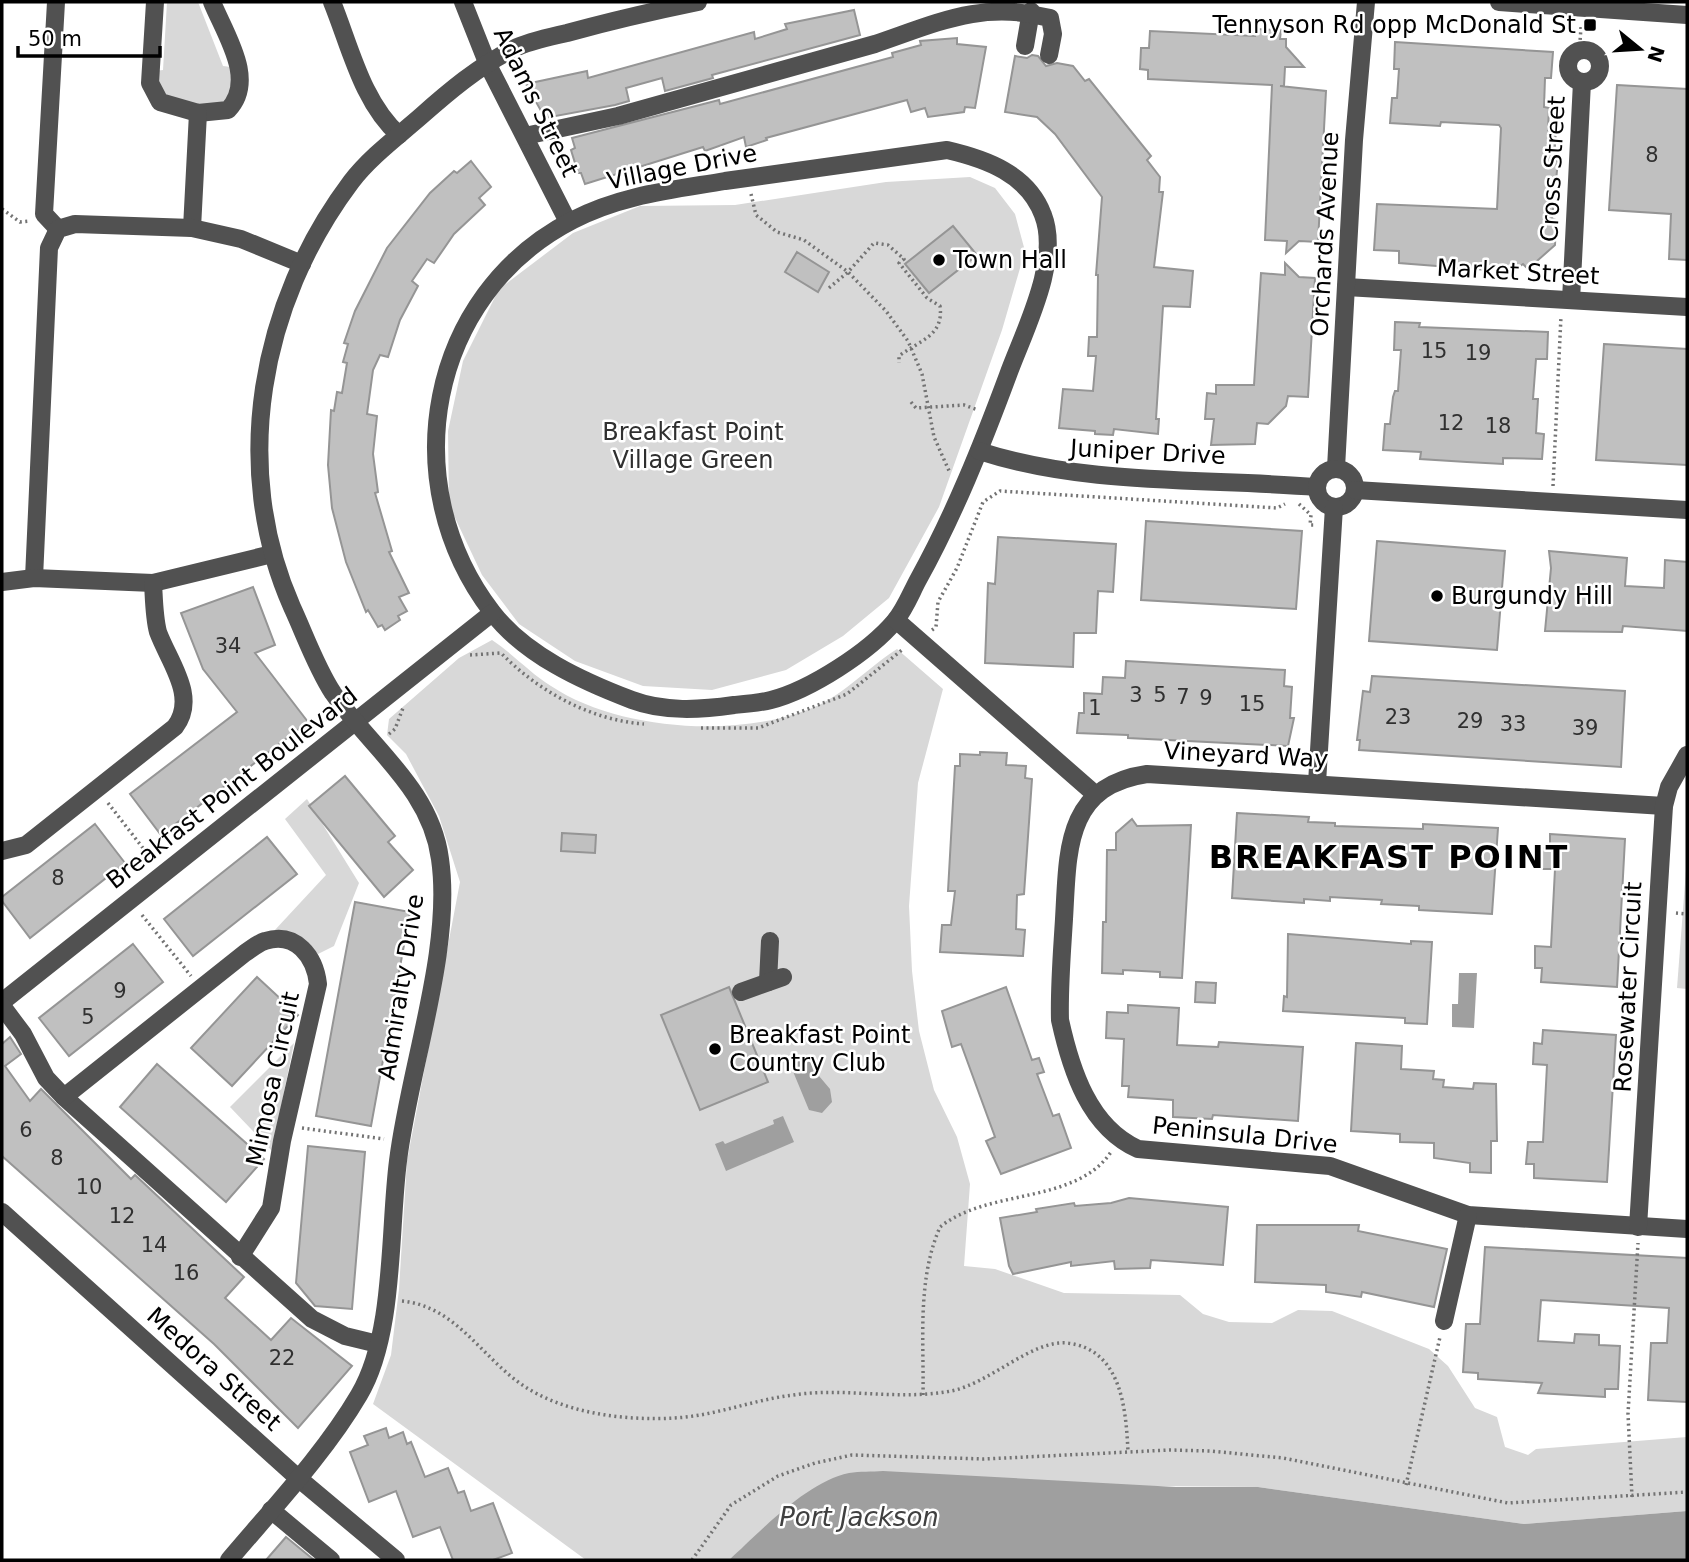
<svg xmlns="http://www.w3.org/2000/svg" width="1689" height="1562" font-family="'DejaVu Sans',sans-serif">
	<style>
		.green { fill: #d8d8d8 }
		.water { fill: #9f9f9f }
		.building { fill: #c0c0c0; stroke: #959595; stroke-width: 2 }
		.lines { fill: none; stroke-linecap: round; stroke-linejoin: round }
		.path { stroke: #737373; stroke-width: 3.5; stroke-dasharray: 2 3.5; stroke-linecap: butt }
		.minor { stroke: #515151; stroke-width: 18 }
		.poi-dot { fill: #000; stroke: #fff; stroke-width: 2.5 }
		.labels { text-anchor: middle; stroke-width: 5; stroke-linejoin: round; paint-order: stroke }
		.number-label { font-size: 21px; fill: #303030 }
		.poi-label { font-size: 24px; fill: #000; stroke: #fff; text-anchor: start }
		.street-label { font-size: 24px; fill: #000; stroke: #fff }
		.park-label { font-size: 24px; fill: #2f2f2f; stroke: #fff }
		.water-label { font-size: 26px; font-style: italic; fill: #404040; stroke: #fff }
		.district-label { font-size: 32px; font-weight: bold; letter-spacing: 2px; fill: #000; stroke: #fff }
	</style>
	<rect width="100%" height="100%" fill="#fff"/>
	<g class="green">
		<path d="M167,2H198L223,66L231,67L236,84L228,100C212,108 180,104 164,96L155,71L163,70Z"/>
		<polygon points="970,177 995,188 1015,214 1025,251 1002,330 939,507 889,598 843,636 786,670 712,690 643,686 575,661 519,624 482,575 449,505 448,431 463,361 499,289 573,233 640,206 735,205 886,182"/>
		<path d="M492,640C513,654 530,673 551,686C620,732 745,739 819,705C843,694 873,664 897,649L943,689L918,783L909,906L912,971L919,1031L934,1090L957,1137L970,1184L964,1266L995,1269L1064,1293L1180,1295L1203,1314L1229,1322L1272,1323L1298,1310L1332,1311L1429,1349L1448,1366L1475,1408L1497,1417L1505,1447L1528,1455L1536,1449L1687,1437V1511L1524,1524L1258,1487L824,1483L781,1513L729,1560H586L373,1404L391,1355L399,1289L407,1161L460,882L439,816L406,754L387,735L389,719L459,658Z"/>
		<polygon points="307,799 359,883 334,946 318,954 303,941 274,931 326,875 285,819"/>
		<polygon points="1687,857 1687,989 1677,988"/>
		<polygon points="294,1043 272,1151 230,1107"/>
	</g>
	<g class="water">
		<polygon points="1459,973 1477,973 1474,1028 1452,1027 1452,1004 1458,1004"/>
		<polygon points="799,1060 814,1063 819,1076 830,1089 832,1102 822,1113 809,1110 792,1069"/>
		<polygon points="783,1116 794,1142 726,1171 715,1144 723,1141 725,1144 774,1124 773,1120"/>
		<path d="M883,1471L1176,1487H1258L1524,1524L1687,1511V1560H729C760,1532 806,1482 849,1473C860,1471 872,1472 883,1471Z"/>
	</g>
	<g class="building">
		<polygon points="854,10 860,35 712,75 713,78 665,91 662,78 626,88 629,101 615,105 545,118 526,84 587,71 588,78 754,32 755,39 787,29 785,24"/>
		<polygon points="1255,29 1281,30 1280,39 1286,39 1286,47 1304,67 1285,67 1284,86 1280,86 1326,91 1318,242 1299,241 1286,253 1287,241 1265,240 1272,85 1148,79 1148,70 1140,69 1141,48 1149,48 1150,31 1255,36"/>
		<polygon points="957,38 957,44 986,47 975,108 965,107 964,112 928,117 925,108 911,112 907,100 766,138 767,140 746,147 744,137 705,151 703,147 585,184 581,173 578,173 571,150 575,148 572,138 719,100 720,104 893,57 892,53 921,45 920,41"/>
		<polygon points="1395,42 1553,52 1551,78 1545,78 1544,107 1549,108 1548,130 1556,130 1554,160 1558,161 1552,219 1556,220 1555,245 1528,269 1523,264 1516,269 1487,267 1487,270 1399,263 1399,251 1374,250 1377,204 1497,209 1501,128 1499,125 1441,122 1440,126 1390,123 1392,98 1397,98 1399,69 1394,69"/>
		<polygon points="1032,55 1038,56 1046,66 1057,63 1073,66 1085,81 1089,79 1151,156 1147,160 1160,177 1159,192 1163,192 1154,267 1193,271 1190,307 1163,306 1156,419 1159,419 1158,434 1114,429 1113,435 1095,434 1095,431 1059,428 1063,389 1093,391 1096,356 1088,356 1089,337 1097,337 1098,275 1096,275 1102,197 1055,134 1037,117 1005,112 1015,56 1027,58"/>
		<polygon points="1617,85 1687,89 1687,260 1669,259 1671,214 1609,210"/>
		<polygon points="471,161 491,187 479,198 485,205 454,234 434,263 427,259 412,281 418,286 400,320 388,357 380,355 373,370 367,414 377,416 373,454 378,492 375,493 392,551 389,552 409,593 399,597 407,611 398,616 400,620 385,630 382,625 378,627 368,610 366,612 346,562 332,508 328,465 331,410 334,411 337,392 342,393 347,363 343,362 348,344 344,343 355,311 387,248 430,193 454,171 457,173"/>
		<polygon points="953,226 977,255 929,293 905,264"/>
		<polygon points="797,252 829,272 818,292 785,272"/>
		<polygon points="1285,263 1299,277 1315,278 1308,397 1288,396 1286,406 1268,424 1257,423 1255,444 1211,445 1214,419 1205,419 1207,393 1216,394 1216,385 1254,385 1261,273 1285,275"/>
		<polygon points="1395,322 1420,323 1419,327 1548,332 1547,359 1536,359 1533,399 1538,399 1536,433 1544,434 1542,459 1503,458 1503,464 1467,462 1420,459 1421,452 1383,450 1385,424 1390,424 1393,397 1395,391 1398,391 1401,350 1394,350"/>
		<polygon points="1604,344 1687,349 1687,465 1596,460"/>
		<polygon points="1146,521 1302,531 1296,609 1141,600"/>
		<polygon points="998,537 1116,544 1113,592 1098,591 1096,633 1074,633 1073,667 985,663 988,583 995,584"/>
		<polygon points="1377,541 1505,551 1497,650 1369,641"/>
		<polygon points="1549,551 1627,558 1625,586 1664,588 1665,560 1687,562 1687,631 1623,626 1622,632 1545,631 1551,568"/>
		<polygon points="253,587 275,645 255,653 308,722 161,835 130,794 237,712 203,669 181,613"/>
		<polygon points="1126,661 1285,670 1284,686 1292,687 1290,718 1294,718 1288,746 1128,738 1128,735 1077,733 1079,713 1084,713 1084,693 1102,694 1103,677 1125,678"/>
		<polygon points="1372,676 1625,691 1621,767 1359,750 1360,740 1357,740 1363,691 1370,692"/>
		<polygon points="980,752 1007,753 1006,765 1026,766 1025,778 1032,779 1024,894 1017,895 1016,929 1025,930 1023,956 940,952 942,925 951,925 955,891 948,891 955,766 960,766 960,754 980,755"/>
		<polygon points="345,776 395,836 388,842 413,870 384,897 309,806"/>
		<polygon points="1237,813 1309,817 1308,822 1335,823 1335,826 1423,829 1423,824 1498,828 1492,914 1419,910 1419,906 1381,904 1382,900 1330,897 1330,901 1304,899 1304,903 1232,898"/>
		<polygon points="1132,819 1137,826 1191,825 1182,978 1160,977 1160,972 1123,970 1123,974 1102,973 1103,922 1106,922 1107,850 1116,850 1116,833"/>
		<polygon points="95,824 125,863 30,938 2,901 2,897"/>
		<polygon points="562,833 596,835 595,853 561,851"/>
		<polygon points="1550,834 1625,839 1617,987 1541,982 1542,968 1535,968 1535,946 1551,947 1555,869 1540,869 1541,848 1550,848"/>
		<polygon points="267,837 297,874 193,956 164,919"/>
		<polygon points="355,902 410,912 371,1126 316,1116"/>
		<polygon points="1288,934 1411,944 1411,941 1432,942 1427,1024 1405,1023 1405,1018 1283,1011 1284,996 1287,997"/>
		<polygon points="133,944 163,982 69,1056 39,1018"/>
		<polygon points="257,977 298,1015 232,1086 191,1048"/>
		<polygon points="1196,982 1216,983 1215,1003 1195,1002"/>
		<polygon points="729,987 768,1082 700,1110 661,1015"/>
		<polygon points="1006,987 1032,1060 1039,1058 1044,1072 1037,1074 1053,1116 1059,1114 1071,1148 1001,1174 986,1141 995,1137 961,1044 952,1047 942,1011"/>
		<polygon points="1128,1005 1179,1008 1177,1045 1218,1047 1219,1042 1303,1047 1298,1121 1213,1115 1212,1119 1173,1117 1173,1100 1128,1097 1129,1086 1122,1086 1124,1039 1106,1038 1107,1012 1128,1013"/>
		<polygon points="1543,1030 1616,1035 1607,1182 1534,1178 1534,1164 1526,1164 1528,1142 1543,1142 1547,1065 1533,1064 1534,1043 1542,1044"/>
		<polygon points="10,1037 21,1054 5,1066 30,1101 41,1089 131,1179 135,1175 244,1277 225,1298 271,1340 291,1318 352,1366 298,1428 214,1344 2,1156 2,1044"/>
		<polygon points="1356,1043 1402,1046 1401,1069 1434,1071 1433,1079 1444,1080 1443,1087 1473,1089 1474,1083 1496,1084 1497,1141 1491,1141 1491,1173 1470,1172 1470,1163 1434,1158 1434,1143 1400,1142 1400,1134 1351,1131"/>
		<polygon points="157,1064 264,1159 226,1202 120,1107"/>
		<polygon points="308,1146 365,1152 352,1309 315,1306 296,1283"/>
		<polygon points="1129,1198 1228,1207 1223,1265 1151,1260 1150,1268 1115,1269 1114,1261 1071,1266 1071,1262 1013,1274 1009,1266 1000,1218 1037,1212 1036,1209 1074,1203 1075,1206 1111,1203"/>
		<polygon points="1257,1225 1359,1225 1358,1231 1447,1249 1434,1307 1362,1292 1361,1297 1326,1292 1326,1285 1255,1282"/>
		<polygon points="1485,1247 1687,1258 1687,1402 1648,1400 1651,1343 1667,1343 1669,1308 1541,1300 1538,1341 1574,1343 1575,1334 1599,1335 1599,1345 1620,1346 1618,1389 1605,1389 1605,1397 1538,1393 1542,1383 1478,1379 1478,1373 1463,1372 1466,1324 1480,1324"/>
		<polygon points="386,1428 389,1438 403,1432 407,1444 411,1442 425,1477 448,1468 458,1493 464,1491 471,1511 493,1503 512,1553 493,1560 453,1560 440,1527 413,1537 396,1491 369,1502 350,1452 368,1445 364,1436"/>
		<polygon points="286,1537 314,1560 266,1560"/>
	</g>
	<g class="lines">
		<g class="path">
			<polyline points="1581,27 1580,42 1585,49"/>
			<polyline points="751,194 756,215 777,232 804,240 848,272 886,311 908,341 922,374 934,437 950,473"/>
			<polyline points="2,209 20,222 30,221"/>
			<path d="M829,288L848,272L874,243L888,245L904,259L899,263L927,298L940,306C944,336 920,340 899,356V363"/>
			<polyline points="911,402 916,408 964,405 978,410"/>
			<polyline points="1553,486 1561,316"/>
			<polyline points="1299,504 1311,515 1310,525 1315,525"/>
			<polyline points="932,630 936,627 938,602 957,568 983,502 1000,491 1277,508 1285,504"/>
			<path d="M470,655L501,653C538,691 590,720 644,724"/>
			<polyline points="701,728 758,728 847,694 902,650"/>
			<polyline points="389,734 395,729 403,708"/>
			<polyline points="108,803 153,861"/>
			<polyline points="1676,913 1687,914"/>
			<polyline points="142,915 191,976"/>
			<polyline points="302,1128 384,1139"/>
			<path d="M402,1301C455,1306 481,1356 521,1384C562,1413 624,1421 674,1418C715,1416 752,1400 793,1395C845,1387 898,1401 951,1391C989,1384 1031,1340 1067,1343C1122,1349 1126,1410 1128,1452"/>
			<path d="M923,1395C924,1339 917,1280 940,1227C988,1188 1075,1205 1111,1152"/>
			<polyline points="1406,1485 1440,1337"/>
			<polyline points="1632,1497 1628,1414 1638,1243"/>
			<polyline points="692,1560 731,1505 778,1476 815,1463 852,1455 984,1459 1170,1450 1210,1451 1283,1458 1508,1503 1687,1492"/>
		</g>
		<g class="minor">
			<polyline points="56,2 44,214 58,229"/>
			<path d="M155,2L150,83L160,102L198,113L228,110C257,80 225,34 212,2"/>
			<path d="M332,2C350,46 362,102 399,135"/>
			<polyline points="463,2 488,65 568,222"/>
			<polyline points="1499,2 1687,15"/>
			<polyline points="1025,46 1031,11"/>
			<circle cx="1584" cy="66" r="16"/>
			<path d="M525,136L618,116L875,44C937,23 982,0 1050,18L1053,34L1049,55"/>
			<path d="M947,150C986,159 1028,174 1043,215C1061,261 1024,331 1008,375C982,445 954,515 918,580C911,593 905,609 895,621C869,652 810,690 771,700C759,703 746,704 734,705C700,710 664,712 632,700C582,681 525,655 492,612C394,484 427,295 573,220C621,195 672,190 725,181C799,170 873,161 947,150Z"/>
			<polyline points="192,228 198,113"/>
			<polyline points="1346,287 1687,307"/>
			<polyline points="1571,300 1582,82"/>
			<path d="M979,451C1087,486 1204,478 1317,487"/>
			<polyline points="1336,468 1354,140 1366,2"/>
			<circle cx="1336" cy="488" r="19"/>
			<polyline points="1355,490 1687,510"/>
			<polyline points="34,578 49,248 58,229 75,224 192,228 241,239 302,264"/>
			<polyline points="2,582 34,578 153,583 272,554"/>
			<polyline points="896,620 1096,795"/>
			<polyline points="1317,783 1334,507"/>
			<path d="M1664,806L1147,774C1064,786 1068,853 1064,919C1062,953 1059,987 1060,1020C1071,1070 1089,1127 1138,1149L1330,1166L1468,1215L1687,1229"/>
			<path d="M2,851L26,845L175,727C198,697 169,662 158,632C154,617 154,598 153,583"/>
			<polyline points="768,982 770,941"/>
			<polyline points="741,992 783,977"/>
			<polyline points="2,1002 492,613"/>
			<polyline points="2,1006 23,1034 46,1078 64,1097 312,1319 345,1336 378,1344"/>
			<path d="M64,1097L245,953C251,949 258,943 265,941C296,931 315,957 318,984L282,1141L271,1208L240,1257"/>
			<polyline points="2,1212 298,1478 396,1560"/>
			<polyline points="1638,1227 1664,806 1669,787 1687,755"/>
			<polyline points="1444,1321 1468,1215"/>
			<polyline points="271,1510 331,1560"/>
			<path d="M229,1560C272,1509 325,1453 359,1395C395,1335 389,1230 398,1161C409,1069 453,949 440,859C431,789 371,748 333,693C316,667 305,635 292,607C230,467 260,303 351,182C369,158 397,137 420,117C447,93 480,65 513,49C529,41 550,37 567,33C611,21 654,11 698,2"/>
		</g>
	</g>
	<g class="poi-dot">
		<rect x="1583" y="18" width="14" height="14" rx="3.5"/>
		<circle cx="939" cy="260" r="7"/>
		<circle cx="1437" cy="596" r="7"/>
		<circle cx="715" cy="1049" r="7"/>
	</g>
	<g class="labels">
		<g class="number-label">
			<text x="1652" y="162">8</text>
			<text x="1434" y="358">15</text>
			<text x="1478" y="360">19</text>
			<text x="1451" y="430">12</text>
			<text x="1498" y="433">18</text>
			<text x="228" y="653">34</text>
			<text x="1136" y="702">3</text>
			<text x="1160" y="702">5</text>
			<text x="1183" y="704">7</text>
			<text x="1206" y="705">9</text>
			<text x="1252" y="711">15</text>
			<text x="1095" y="715">1</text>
			<text x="1398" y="724">23</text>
			<text x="1470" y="728">29</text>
			<text x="1513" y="731">33</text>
			<text x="1585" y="735">39</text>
			<text x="58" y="885">8</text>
			<text x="120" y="998">9</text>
			<text x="88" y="1024">5</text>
			<text x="26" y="1137">6</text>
			<text x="57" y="1165">8</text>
			<text x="89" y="1194">10</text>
			<text x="122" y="1223">12</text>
			<text x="154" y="1252">14</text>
			<text x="186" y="1280">16</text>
			<text x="282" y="1365">22</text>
		</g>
		<g class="poi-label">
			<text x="1576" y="33" text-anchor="end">Tennyson Rd opp McDonald St</text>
			<text x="953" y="268">Town Hall</text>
			<text x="1451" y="604">Burgundy Hill</text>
			<text x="729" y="1043">Breakfast Point<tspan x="729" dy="28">Country Club</tspan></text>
		</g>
		<g class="street-label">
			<text transform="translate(536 102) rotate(64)" y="8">Adams Street</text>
			<text transform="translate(682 167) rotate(-11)" y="8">Village Drive</text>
			<text transform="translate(1553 169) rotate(-87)" y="8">Cross Street</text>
			<text transform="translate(1325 234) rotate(-87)" y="8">Orchards Avenue</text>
			<text transform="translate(1518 272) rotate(3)" y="8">Market Street</text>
			<text transform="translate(1148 452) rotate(3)" y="8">Juniper Drive</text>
			<text transform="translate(1246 755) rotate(3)" y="8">Vineyard Way</text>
			<text transform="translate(232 788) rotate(-38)" y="8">Breakfast Point Boulevard</text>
			<text transform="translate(401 987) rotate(-81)" y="8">Admiralty Drive</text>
			<text transform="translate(1628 987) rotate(-87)" y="8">Rosewater Circuit</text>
			<text transform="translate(273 1079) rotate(-78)" y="8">Mimosa Circuit</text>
			<text transform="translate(1245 1135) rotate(6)" y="8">Peninsula Drive</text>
			<text transform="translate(214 1369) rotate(42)" y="8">Medora Street</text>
		</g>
		<g class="park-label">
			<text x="693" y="440">Breakfast Point<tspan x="693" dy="28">Village Green</tspan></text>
		</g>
		<g class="water-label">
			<text x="859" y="1526">Port Jackson</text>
		</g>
		<g class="district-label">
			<text x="1389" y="868">BREAKFAST POINT</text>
		</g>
	</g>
	<rect width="1689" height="1562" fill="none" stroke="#000000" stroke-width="7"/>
	<g transform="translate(1640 49) rotate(108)" stroke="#ffffff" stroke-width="5" paint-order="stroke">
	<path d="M0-5L12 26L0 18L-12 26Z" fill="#000000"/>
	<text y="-10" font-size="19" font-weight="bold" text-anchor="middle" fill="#000000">N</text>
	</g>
	<path d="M18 46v10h142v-10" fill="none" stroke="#000000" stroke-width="3.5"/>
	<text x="28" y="46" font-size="21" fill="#000000" stroke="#ffffff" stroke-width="5" paint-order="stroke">50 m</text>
</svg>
